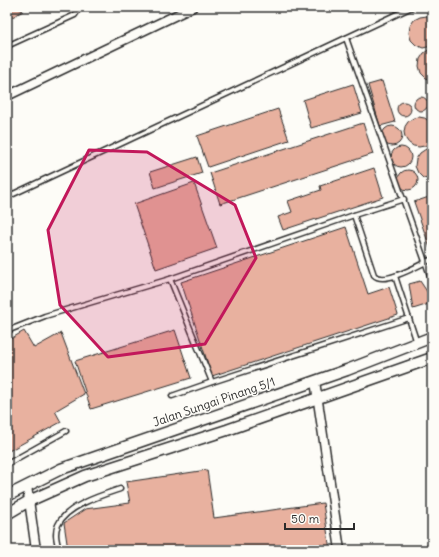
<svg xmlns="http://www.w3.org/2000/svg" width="439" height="557" font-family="Delius,sans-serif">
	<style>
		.building { fill: #e8b19f; stroke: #2b2b2b }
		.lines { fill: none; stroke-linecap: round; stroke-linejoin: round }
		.service-casing { stroke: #2b2b2b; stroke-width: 7 }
		.minor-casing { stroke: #2b2b2b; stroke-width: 11 }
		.tertiary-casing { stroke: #2b2b2b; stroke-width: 13 }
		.service { stroke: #fdfcf7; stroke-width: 4 }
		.minor { stroke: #fdfcf7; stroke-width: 8 }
		.tertiary { stroke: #fdfcf7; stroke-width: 10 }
		.marked { fill: #c2185b; fill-opacity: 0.2; stroke: #c2185b; stroke-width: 3; stroke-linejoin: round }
		.labels { text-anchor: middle; stroke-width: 3; stroke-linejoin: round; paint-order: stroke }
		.street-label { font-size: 12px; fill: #2b2b2b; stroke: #fdfcf7 }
	</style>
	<rect width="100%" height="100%" fill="#fdfcf7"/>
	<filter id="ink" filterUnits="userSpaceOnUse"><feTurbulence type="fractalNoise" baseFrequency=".025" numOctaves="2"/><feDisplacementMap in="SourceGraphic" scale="8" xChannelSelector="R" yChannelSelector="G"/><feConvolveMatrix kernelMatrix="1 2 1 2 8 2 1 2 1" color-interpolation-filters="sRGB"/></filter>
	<g filter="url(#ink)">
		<g class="building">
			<polygon points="7,7 16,7 23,11 7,20"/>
			<polygon points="427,16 432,18 432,46 423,48 416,45 411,40 409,33 410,26 414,20 420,17"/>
			<polygon points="430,49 432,49 432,80 426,78 421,73 419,66 420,59 424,53"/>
			<polygon points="382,81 395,122 380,126 368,85"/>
			<polygon points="353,84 362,113 311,128 303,100"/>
			<circle cx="421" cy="104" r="7"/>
			<circle cx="404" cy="109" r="7"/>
			<polygon points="278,109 289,140 208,167 197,136"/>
			<circle cx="419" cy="132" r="15"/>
			<polygon points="363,123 373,154 220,204 210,173"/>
			<circle cx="392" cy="136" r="10"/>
			<circle cx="401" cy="157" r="10"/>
			<polygon points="426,149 432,149 432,180 423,178 418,173 415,166 416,159 420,153"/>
			<polygon points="197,157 202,173 155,188 150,172"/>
			<polygon points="374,168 383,197 283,230 278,217 292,212 288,201 321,190 320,186"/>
			<circle cx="408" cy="180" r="10"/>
			<polygon points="194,183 217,248 156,269 134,204"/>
			<polygon points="432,196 432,248 430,248 414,202"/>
			<polygon points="346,227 368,294 389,287 398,315 212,376 181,282"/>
			<polygon points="420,281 430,296 432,303 413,309 409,284"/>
			<polygon points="175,330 191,378 91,409 75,361"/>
			<polygon points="24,331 34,348 61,333 84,394 55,411 61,422 7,452 7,341"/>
			<polygon points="207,470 214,518 323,503 330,550 68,550 64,523 85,509 130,503 126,482"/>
		</g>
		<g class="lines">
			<defs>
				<g id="service">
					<polyline points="346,38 432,281"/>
					<polyline points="7,46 75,15 80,7"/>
					<polyline points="7,197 412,7"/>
					<polyline points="354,215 404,199"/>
					<polyline points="395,276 417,343"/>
					<polyline points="170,279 212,382 409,318"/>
					<path d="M7,331L45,316L170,279L354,215L374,275C384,286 419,265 432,259"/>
					<polyline points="172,396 212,382"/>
					<polyline points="7,464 66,431"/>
					<path d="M59,550C57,542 54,533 58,525C66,506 102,495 120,489"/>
				</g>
				<g id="minor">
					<polyline points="7,96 193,7"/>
					<polyline points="315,381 340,550"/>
					<polyline points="27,486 36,550"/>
				</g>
				<g id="tertiary">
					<polyline points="7,496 61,469 347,370 432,337"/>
					<polyline points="7,514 29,501 85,476 227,430 432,358"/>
				</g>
			</defs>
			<use href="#service" class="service-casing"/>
			<use href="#minor" class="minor-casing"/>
			<use href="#tertiary" class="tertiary-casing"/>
			<use href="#service" class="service"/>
			<use href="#minor" class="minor"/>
			<use href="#tertiary" class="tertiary"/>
		</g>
	</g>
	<path class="marked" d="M89,150L147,152L235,205L256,258L205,344L108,357L60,305L48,230Z"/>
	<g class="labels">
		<g class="street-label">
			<text transform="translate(214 402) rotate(-19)" y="4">Jalan Sungai Pinang 5/1</text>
		</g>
	</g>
	<rect width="439" height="557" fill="none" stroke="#fdfcf7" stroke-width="24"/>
	<rect x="12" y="12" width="415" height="533" fill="none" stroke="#2b2b2b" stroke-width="1.5" filter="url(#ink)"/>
	<path d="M285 523v6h69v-6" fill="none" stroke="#2b2b2b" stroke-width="2"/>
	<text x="291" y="523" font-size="12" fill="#2b2b2b" stroke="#fdfcf7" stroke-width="3" paint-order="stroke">50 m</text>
</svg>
